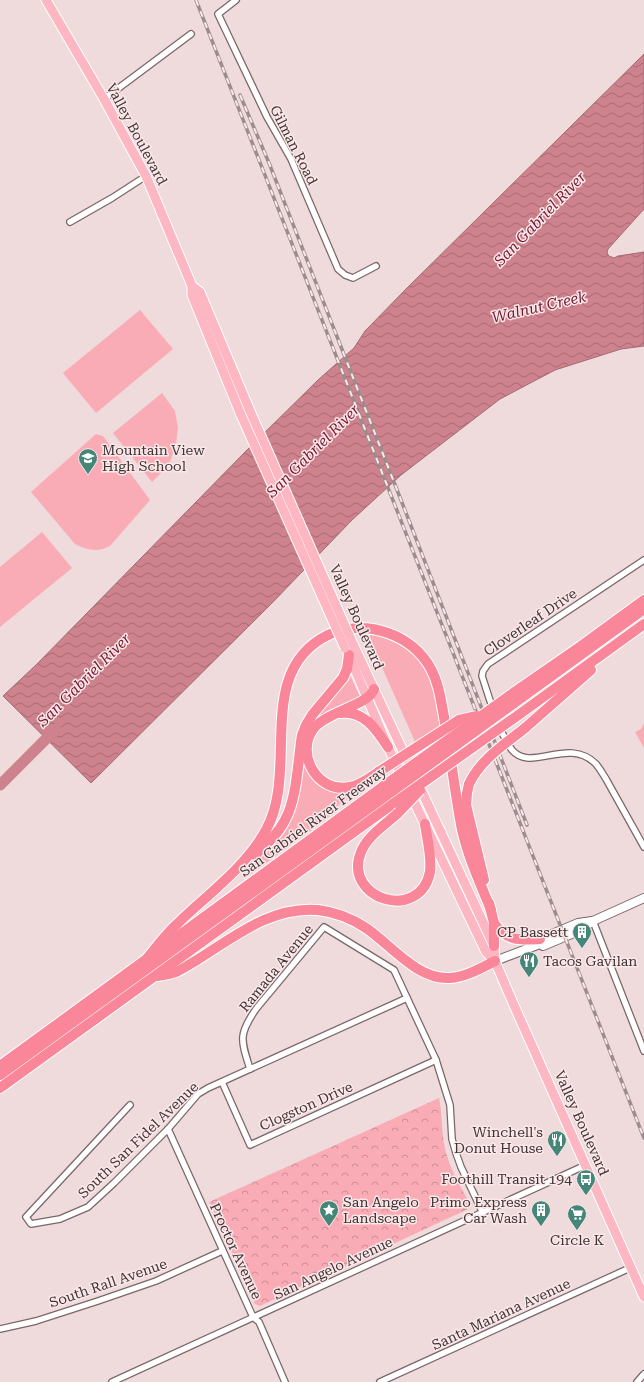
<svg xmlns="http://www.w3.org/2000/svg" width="644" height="1382" font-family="'Roboto Serif',serif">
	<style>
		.grass { fill: #faacb6 }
		.park { fill: url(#park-crowns) }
		.water { fill: url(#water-waves); stroke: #a36b73 }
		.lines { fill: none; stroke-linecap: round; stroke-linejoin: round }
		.river { stroke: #ce828d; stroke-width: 11 }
		.street-casing { stroke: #7a6769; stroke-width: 8 }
		.secondary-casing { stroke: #7a6769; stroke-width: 10 }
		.primary-casing { stroke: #fff; stroke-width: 11 }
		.highway-casing { stroke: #fff; stroke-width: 12 }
		.street { stroke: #fff; stroke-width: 5.5 }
		.secondary { stroke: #fff; stroke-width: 8 }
		.primary { stroke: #fcb7c2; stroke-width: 9 }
		.highway { stroke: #fa8799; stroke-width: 10 }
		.rail-casing { stroke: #9b8c8e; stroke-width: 3.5 }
		.rail { stroke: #fce7e9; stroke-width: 2; stroke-dasharray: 6; stroke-linecap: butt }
		.primary-bridge-casing { stroke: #fff; stroke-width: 11; stroke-linecap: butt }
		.highway-bridge-casing { stroke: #fff; stroke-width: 12; stroke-linecap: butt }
		.primary-bridge { stroke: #fcb7c2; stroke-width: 9 }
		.highway-bridge { stroke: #fa8799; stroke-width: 10 }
		.labels { text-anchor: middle; stroke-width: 3; stroke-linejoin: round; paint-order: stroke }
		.street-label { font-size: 14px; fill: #3e3636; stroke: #fce7e9 }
		.poi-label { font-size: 14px; fill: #3e3636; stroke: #fce7e9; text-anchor: end }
		.water-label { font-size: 15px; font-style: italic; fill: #731830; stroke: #fce7e9 }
	</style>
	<defs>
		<pattern id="park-crowns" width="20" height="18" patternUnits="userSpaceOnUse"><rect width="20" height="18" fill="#faacb6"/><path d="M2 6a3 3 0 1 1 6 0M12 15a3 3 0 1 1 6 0" fill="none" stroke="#cc8d95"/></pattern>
		<pattern id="water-waves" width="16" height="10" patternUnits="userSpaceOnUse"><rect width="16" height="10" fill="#ce828d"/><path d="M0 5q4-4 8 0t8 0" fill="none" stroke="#a96b74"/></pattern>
	</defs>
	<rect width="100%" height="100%" fill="#efdadc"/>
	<g class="grass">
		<polygon points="140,310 173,349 96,413 63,373"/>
		<polygon points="162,393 175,411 178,428 176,444 169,465 152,482 113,433"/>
		<path d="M96,434L103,436L150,500L110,546C97,553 87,550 75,544L31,492Z"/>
		<polygon points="42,532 72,568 0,627 0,567"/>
		<path d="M371,635C383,637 393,641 403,647C407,650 413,652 416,655C435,672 437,706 441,729L416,744L369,638Z"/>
		<path d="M349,673L360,697L324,714L305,746L321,784L365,786L357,791L358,794C350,796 330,809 328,818L249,875L243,868L280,838V836L309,726Z"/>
		<polygon points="644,723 644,748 635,732 641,729"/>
	</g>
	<path class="park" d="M439,1098C443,1117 441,1138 447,1156C452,1173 462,1189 470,1204V1207L466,1210L260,1306L255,1304L209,1202Z"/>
	<polygon class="water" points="644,54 644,209 608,249 607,253 609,256 614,258 618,256 644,252 644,346 621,349 555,370 500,399 401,475 352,520 272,603 91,783 3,696 37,664 246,451 318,380 354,348 365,331 408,287"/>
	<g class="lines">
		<polyline class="river" points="0,785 56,729"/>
		<defs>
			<g id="street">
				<polyline points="236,0 218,14 267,117 291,159 338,269 345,275 353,278 376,266"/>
				<polyline points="104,99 191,34"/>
				<polyline points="70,222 112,198 146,176"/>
				<path d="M644,560L488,664L483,671L482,676C489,697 499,733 512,750C531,773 568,736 596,764C600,769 603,774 606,779L644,847"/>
				<polyline points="593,921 644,1051"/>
				<path d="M250,1069C241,1040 238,1035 256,1009L324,927L394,970L436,1060L450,1105L452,1139L456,1153L461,1167L483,1213"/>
				<polyline points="222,1082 250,1145 436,1060"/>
				<polyline points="130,1105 26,1217 31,1224 60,1219 88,1207 114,1183 168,1129 198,1094 208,1088 407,998"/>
				<polyline points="168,1129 253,1317 259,1322 285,1382"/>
				<polyline points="0,1329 36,1321 98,1301 156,1281 222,1251"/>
				<polyline points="112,1382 586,1165"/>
				<polyline points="380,1382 632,1267"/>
				<polyline points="637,1382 644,1374"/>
			</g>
			<g id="secondary">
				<polyline points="540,944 540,939 578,923 592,921"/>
				<polyline points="495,961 540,944 543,946 581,930 593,921 644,898"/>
			</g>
			<g id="primary">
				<polyline points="46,0 104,99 146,176 192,286 192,295 241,415"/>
				<polyline points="192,286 200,292 250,411"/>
				<polyline points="353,644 494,946 495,961 513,1003 644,1297"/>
				<polyline points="348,653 388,747 486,952 495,961"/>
			</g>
			<g id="highway">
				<path d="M374,689C369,705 327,712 314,728C294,754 318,794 350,787C361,785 371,777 380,771"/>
				<polyline points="509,696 581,646 644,600"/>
				<polyline points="513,704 644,609"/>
				<path d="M340,713C364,710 376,729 388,747"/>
				<polyline points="517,716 644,624"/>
				<polyline points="525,728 591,670"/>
				<polyline points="469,784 467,793 466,805 484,880"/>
				<path d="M398,813C386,824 367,836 361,852C342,899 420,923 430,872C432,857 427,839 425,824"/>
				<path d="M255,855C267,844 278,834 285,820C297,799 298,760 302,735L306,725L312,715L343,678L347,669L349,655"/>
				<polyline points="489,903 494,923 494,946"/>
				<path d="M494,923C507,942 521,940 540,939"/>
				<path d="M144,962C155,949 165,935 177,924C207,895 246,867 266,830C300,769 253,672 328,635C347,626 369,626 388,633C406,639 422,652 431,669C439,684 441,701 444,717C450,751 454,785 460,819C465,851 479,880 491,910"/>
				<path d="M158,976C164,975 172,974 178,971C185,968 191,963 197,960C234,937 271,906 318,910C335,912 351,918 366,928C391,945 417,980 450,978C466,977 481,968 495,961"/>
				<polyline points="0,1066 385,785"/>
				<polyline points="0,1075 390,793"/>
				<polyline points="0,1088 394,803"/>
			</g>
		</defs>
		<use href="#street" class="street-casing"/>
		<use href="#secondary" class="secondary-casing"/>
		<use href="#primary" class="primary-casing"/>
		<use href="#highway" class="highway-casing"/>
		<use href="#street" class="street"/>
		<use href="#secondary" class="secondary"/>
		<use href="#primary" class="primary"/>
		<use href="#highway" class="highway"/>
		<defs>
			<g id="rail">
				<polyline points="196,0 644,1138"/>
				<polyline points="240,95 269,163 401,500 527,825"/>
			</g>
		</defs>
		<use href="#rail" class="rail-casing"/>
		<use href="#rail" class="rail"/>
		<defs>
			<g id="primary-bridge">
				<polyline points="250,411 353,644"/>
				<polyline points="241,415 345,648"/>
			</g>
			<g id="highway-bridge">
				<polyline points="380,771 459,720 477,716"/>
				<path d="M469,784C480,760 505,744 525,728"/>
				<polyline points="385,785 509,696"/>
				<polyline points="390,793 513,704"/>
				<polyline points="394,803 517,716"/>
				<polyline points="398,813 420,790"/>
			</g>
		</defs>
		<use href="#primary-bridge" class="primary-bridge-casing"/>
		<use href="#highway-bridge" class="highway-bridge-casing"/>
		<use href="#primary-bridge" class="primary-bridge"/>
		<use href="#highway-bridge" class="highway-bridge"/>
	</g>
	<defs>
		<symbol id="school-pin" viewBox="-11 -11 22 30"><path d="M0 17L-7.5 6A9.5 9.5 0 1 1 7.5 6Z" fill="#448678" stroke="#fce7e9"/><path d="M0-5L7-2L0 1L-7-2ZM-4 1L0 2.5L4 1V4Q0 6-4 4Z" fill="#fff"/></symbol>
		<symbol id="building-pin" viewBox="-11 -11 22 30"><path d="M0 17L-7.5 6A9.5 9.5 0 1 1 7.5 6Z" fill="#448678" stroke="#fce7e9"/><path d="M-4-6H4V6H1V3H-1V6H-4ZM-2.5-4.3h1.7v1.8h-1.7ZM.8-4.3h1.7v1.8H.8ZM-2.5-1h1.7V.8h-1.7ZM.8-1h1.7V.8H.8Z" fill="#fff"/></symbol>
		<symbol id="restaurant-pin" viewBox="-11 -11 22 30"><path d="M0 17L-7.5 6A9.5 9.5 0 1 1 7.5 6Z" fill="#448678" stroke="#fce7e9"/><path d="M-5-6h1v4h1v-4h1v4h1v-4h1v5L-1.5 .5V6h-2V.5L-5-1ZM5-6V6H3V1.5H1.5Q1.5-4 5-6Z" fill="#fff"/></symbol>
		<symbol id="bus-pin" viewBox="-11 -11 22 30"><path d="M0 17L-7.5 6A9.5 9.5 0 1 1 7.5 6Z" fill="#448678" stroke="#fce7e9"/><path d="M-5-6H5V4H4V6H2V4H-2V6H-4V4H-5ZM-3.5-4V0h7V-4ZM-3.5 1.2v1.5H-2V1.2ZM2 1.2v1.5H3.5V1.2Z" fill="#fff"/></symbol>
		<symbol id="sight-pin" viewBox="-11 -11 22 30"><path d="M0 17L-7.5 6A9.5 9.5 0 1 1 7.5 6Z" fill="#448678" stroke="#fce7e9"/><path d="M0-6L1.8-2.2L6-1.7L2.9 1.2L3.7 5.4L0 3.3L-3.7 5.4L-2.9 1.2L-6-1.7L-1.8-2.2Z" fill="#fff"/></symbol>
		<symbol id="supermarket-pin" viewBox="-11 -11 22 30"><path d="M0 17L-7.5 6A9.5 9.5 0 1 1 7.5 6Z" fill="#448678" stroke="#fce7e9"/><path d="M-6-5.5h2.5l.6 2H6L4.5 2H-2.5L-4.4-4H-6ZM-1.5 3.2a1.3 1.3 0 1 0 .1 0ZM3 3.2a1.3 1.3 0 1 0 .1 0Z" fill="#fff"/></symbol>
	</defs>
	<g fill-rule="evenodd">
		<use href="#school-pin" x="77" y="447" width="22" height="30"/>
		<use href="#building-pin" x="571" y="921" width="22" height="30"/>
		<use href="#restaurant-pin" x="518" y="950" width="22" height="30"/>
		<use href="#restaurant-pin" x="546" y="1129" width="22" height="30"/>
		<use href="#bus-pin" x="575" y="1168" width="22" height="30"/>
		<use href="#sight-pin" x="318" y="1199" width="22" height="30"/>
		<use href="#building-pin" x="530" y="1199" width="22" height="30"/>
		<use href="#supermarket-pin" x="566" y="1203" width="22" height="30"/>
	</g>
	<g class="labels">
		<g class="street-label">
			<text transform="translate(137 134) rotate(62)" y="5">Valley Boulevard</text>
			<text transform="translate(294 145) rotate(63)" y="5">Gilman Road</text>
			<text transform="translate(357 617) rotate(66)" y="5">Valley Boulevard</text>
			<text transform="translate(530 622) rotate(-34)" y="5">Cloverleaf Drive</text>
			<text transform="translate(313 821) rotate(-36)" y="5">San Gabriel River Freeway</text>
			<text transform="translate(276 968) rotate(-51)" y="5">Ramada Avenue</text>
			<text transform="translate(306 1106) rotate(-24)" y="5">Clogston Drive</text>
			<text transform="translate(582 1123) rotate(66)" y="5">Valley Boulevard</text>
			<text transform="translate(138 1140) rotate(-44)" y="5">South San Fidel Avenue</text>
			<text transform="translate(236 1251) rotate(65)" y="5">Proctor Avenue</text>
			<text transform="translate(333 1268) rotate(-25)" y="5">San Angelo Avenue</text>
			<text transform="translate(108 1283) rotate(-19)" y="5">South Rall Avenue</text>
			<text transform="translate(501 1314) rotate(-25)" y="5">Santa Mariana Avenue</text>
		</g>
		<g class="poi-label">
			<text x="102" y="455" text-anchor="start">Mountain View<tspan x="102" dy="16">High School</tspan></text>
			<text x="568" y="937">CP Bassett</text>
			<text x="543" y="966" text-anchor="start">Tacos Gavilan</text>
			<text x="543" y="1137">Winchell's<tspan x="543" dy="16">Donut House</tspan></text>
			<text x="572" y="1184">Foothill Transit 194</text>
			<text x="343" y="1207" text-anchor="start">San Angelo<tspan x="343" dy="16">Landscape</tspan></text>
			<text x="527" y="1207">Primo Express<tspan x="527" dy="16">Car Wash</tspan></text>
			<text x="577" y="1245" text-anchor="middle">Circle K</text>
		</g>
		<g class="water-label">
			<text transform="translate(540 219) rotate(-46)" y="5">San Gabriel River</text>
			<text transform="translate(539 307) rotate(-13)" y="5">Walnut Creek</text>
			<text transform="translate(313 451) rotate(-45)" y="5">San Gabriel River</text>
			<text transform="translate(84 680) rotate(-45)" y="5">San Gabriel River</text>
		</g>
	</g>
</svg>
